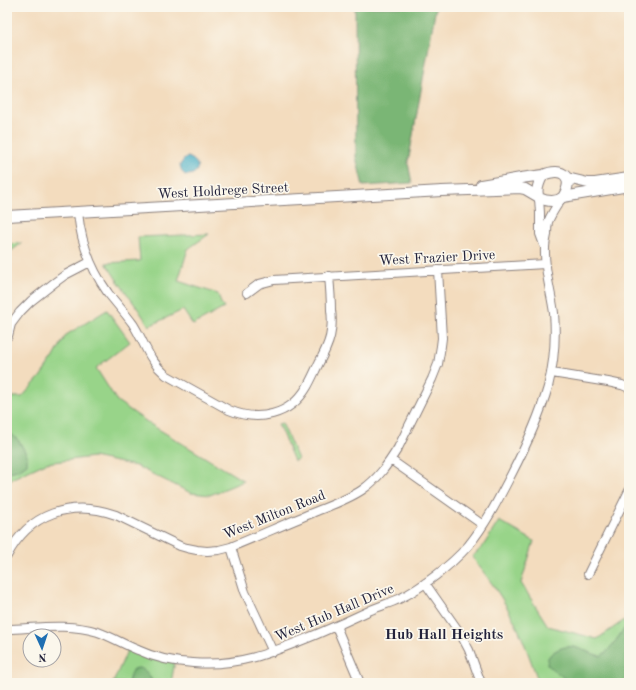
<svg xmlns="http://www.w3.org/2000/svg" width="636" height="690" font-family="'Old Standard TT',serif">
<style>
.green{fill:#98d489;stroke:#5d7b62}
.forest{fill:#7ab675;stroke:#4e6c58}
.water{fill:#46aec5;stroke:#346880}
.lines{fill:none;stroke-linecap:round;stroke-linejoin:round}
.minor-casing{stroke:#8a7f7c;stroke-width:10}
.tertiary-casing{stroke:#8a7f7c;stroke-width:12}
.minor{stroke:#fff;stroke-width:8}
.tertiary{stroke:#fff;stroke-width:10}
.labels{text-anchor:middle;stroke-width:3.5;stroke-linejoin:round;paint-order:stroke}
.street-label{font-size:14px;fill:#22223b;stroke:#fbf7ec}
.neighbourhood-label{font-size:15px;font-weight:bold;fill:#22223b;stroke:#fbf7ec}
</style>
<rect width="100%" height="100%" fill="#fbf7ec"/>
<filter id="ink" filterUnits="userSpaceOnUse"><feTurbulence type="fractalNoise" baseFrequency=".025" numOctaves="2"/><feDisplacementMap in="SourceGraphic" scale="8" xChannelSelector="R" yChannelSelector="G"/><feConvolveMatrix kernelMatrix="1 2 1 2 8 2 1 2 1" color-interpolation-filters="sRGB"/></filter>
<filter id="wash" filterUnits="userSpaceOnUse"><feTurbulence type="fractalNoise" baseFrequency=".012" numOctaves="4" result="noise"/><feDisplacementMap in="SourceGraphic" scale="16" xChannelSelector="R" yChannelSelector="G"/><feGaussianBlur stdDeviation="0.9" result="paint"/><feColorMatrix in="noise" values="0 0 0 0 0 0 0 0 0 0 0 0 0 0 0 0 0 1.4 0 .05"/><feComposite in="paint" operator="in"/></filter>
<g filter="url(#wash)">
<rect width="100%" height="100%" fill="#f3dcbe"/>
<!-- green -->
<path class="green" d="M209 234 188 249 178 281 218 294 221 303 224 308 193 325 183 310 149 326C136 304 119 285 106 263L140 261 138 237Z
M22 243 7 254V244Z
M107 310 130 342 96 368 117 401 150 424 244 481 210 495 191 493 136 466 93 457 46 463 11 479 7 481V397H22L40 377 54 357 66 335Z
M282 423 298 459 294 461 278 424Z
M499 521 534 541 521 583 548 626 597 639 629 617V683H539C530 659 522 634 509 611 499 592 485 574 472 557L483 546Z
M129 646 175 661 171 683H113Z"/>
<!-- forest -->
<path class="forest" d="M355 7H436L408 163 412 183 363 186 356 157Z
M7 426 10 433 19 441 27 455V464L20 469 7 473Z
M629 623V683H571L551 668 547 664C547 662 548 659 548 658 552 650 566 645 574 647 583 649 591 654 601 656 613 648 619 634 629 623Z
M139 668C147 670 150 676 153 683H128L130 675 133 669Z"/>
<!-- water -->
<path class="water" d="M188 157C202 162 200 176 185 175L182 172 180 165 185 158Z"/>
</g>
<g filter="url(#ink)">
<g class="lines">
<!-- minor casing -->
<g class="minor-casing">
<path id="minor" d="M539 198 540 213V234L544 245
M78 213C81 242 91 269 108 293 116 303 125 313 133 324 145 343 148 360 166 375L229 410C258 422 290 416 307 387 311 380 314 373 318 365 323 354 330 344 331 331 332 324 332 317 331 310 331 299 330 287 329 276
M247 293 259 284 274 280 545 264
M8 336 11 324 20 312 31 301 54 283 65 275 90 262
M552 373 608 382 622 385 629 388
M391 460 483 525
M231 547 245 592 273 652
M7 556C29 513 71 499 116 515L180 546 187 548 197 550 207 551 219 550 231 547C258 536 285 524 312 513 329 506 347 500 362 490 378 479 388 464 398 448L432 379 438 364 441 346 442 338 438 270
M588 574 629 491
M425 583 460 633 469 650 481 683
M336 626 360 683
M7 629C38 628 68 623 98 632 112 637 125 645 138 650 155 658 174 662 193 663 239 667 273 652 315 635 334 627 352 619 371 610 380 606 390 603 399 599 423 587 450 566 468 546 486 524 498 500 511 475 526 446 539 418 548 387 554 363 556 337 554 313 551 291 544 270 545 248 545 244 546 240 547 235 547 231 547 227 548 222 551 214 556 207 561 199"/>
</g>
<!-- tertiary casing -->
<g class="tertiary-casing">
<path id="tertiary" d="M567 178 588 183H595L629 178
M481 185 521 178 543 175
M563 197C575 178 563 166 543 175 539 182 535 190 539 198 546 201 556 203 563 197L629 186
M7 216 442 191 520 188 525 189 537 196"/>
</g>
<!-- minor -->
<use href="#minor" class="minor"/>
<!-- tertiary -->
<use href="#tertiary" class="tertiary"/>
</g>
</g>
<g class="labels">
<!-- street labels -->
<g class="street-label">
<text transform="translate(223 190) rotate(-3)" y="5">West Holdrege Street</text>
<text transform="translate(437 257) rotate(-3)" y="5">West Frazier Drive</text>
<text transform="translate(274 514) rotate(-22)" y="5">West Milton Road</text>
<text transform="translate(334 612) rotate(-23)" y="5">West Hub Hall Drive</text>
</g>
<!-- neighbourhood labels -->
<g class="neighbourhood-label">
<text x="444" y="639">Hub Hall Heights</text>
</g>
</g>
<!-- margin -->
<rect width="636" height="690" fill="none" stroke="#fbf7ec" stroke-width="24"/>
<!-- north arrow -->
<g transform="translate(42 648) rotate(177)"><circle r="19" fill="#fbf7ec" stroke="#a4a2a5"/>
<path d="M0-3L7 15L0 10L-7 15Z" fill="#1f6fb2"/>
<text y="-6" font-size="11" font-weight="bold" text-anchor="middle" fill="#22223b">N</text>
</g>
</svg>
